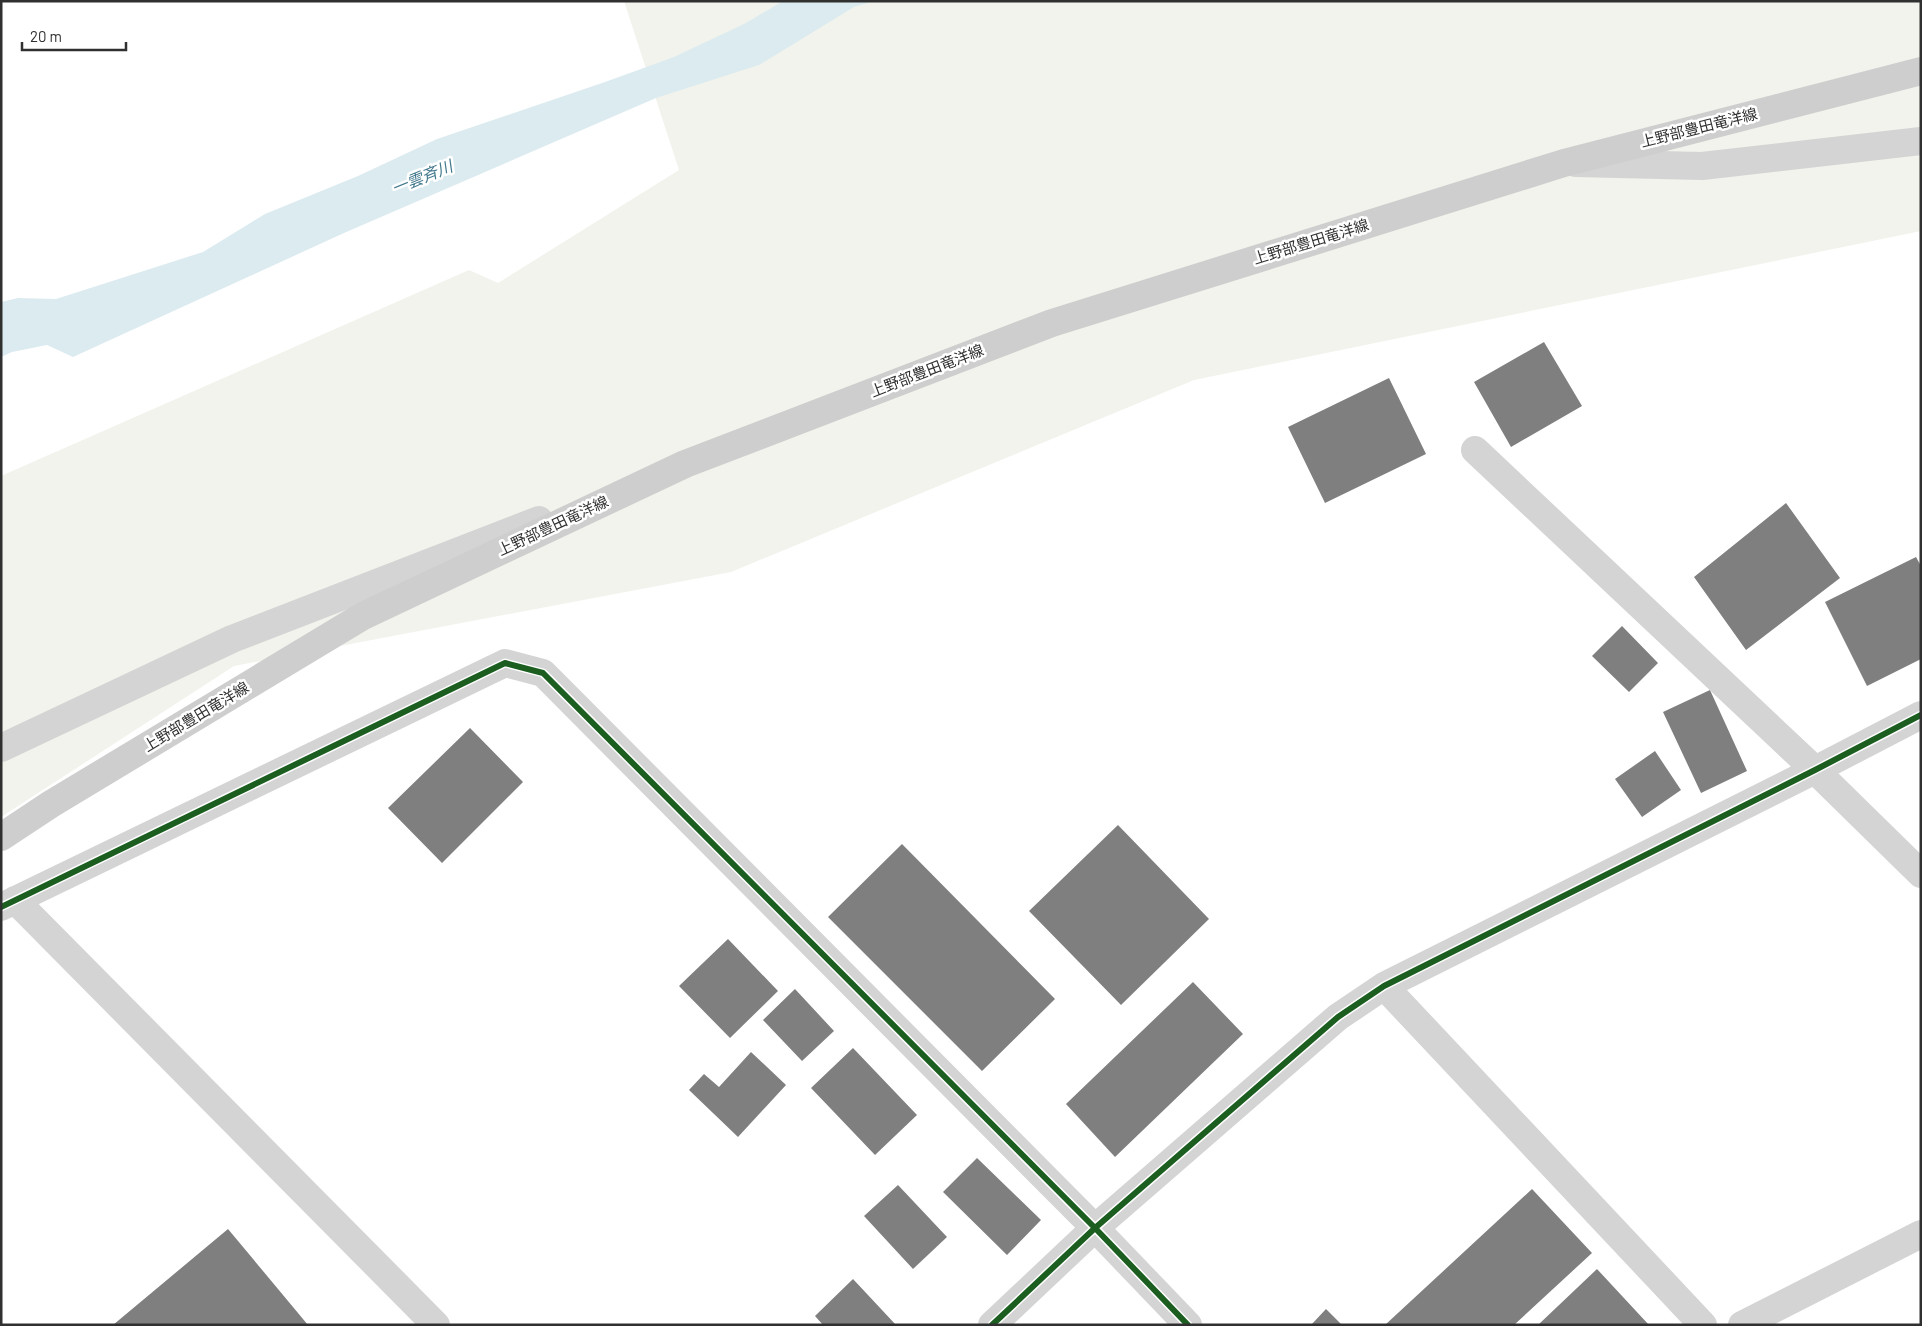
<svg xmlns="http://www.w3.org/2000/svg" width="1922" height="1326" font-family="Barlow,'Noto Sans JP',sans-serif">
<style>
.green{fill:#f1f3ec}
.water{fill:#dcebf0}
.building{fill:#7f7f7f}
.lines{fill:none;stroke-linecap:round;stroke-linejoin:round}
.minor{stroke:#d4d4d4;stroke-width:28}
.tertiary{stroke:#d4d4d4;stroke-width:28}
.secondary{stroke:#cecece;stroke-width:28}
.cycleway-casing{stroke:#fff;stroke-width:9}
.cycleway{stroke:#1b5e20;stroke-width:6}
.labels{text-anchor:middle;stroke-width:5;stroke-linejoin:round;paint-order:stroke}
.street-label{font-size:15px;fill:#303030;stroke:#fff}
.water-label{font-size:16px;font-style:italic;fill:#43798d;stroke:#fff}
</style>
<rect width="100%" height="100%" fill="#fff"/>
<!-- green -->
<path class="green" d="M624 1H1921V231L1194 380 731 572 234 666 1 817V476L469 270 498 283 679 170Z"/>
<!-- water -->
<path class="water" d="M783 1H874L854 7 759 65 656 98 344 233 73 357 47 345 12 352 1 357V302L18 298 56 299 203 252 265 214 358 176 437 139 605 82 674 57 744 24Z"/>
<!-- building -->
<path class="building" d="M1544 342 1582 406 1511 447 1474 382Z
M1389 378 1426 454 1325 503 1288 427Z
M1786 503 1840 578 1746 650 1694 577Z
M1916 557 1921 566V659L1867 686 1825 602Z
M1622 626 1658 663 1629 692 1592 656Z
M1710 690 1747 771 1701 793 1663 712Z
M470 728 523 782 442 863 388 808Z
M1655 751 1681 790 1642 817 1615 779Z
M1118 825 1209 919 1121 1005 1029 911Z
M902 844 1055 999 982 1071 828 917Z
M728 939 778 991 730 1038 679 986Z
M1193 982 1243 1034 1115 1157 1066 1104Z
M795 989 834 1031 802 1061 763 1020Z
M853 1048 917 1115 875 1155 811 1088Z
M751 1052 786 1085 738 1137 689 1090 704 1074 719 1087Z
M977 1158 1041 1220 1007 1255 943 1192Z
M898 1185 947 1237 913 1269 864 1216Z
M1532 1189 1592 1253 1514 1325H1385Z
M228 1229 308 1325H113Z
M1597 1269 1649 1325H1538Z
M853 1279 896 1325H823L815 1316Z
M1326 1309 1342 1325H1311Z"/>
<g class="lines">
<!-- minor -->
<path class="minor" d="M1475 450 1815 770 1921 874
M1 748 232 639 539 520
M15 900 436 1325
M1 907 505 663 543 673 1095 1228 1188 1325
M1384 986 1703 1325
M992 1325 1095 1228 1338 1017 1384 986 1815 770 1921 715"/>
<!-- tertiary -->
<path class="tertiary" d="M1576 163 1702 166 1921 141
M1742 1325 1921 1234"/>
<!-- secondary -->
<path class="secondary" d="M1 837 51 804 363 616 685 464 1052 323 1564 163 1921 71"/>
<!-- cycleway casing -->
<g class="cycleway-casing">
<path id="cycleway" d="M1 907 505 663 543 673 1095 1228 1188 1325
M992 1325 1095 1228 1338 1017 1384 986 1815 770 1921 715"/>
</g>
<!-- cycleway -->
<use href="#cycleway" class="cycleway"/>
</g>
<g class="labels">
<!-- street labels -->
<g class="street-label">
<text transform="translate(1699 128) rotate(-14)" y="5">上野部豊田竜洋線</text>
<text transform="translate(1311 242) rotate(-17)" y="5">上野部豊田竜洋線</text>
<text transform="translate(927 371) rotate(-21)" y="5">上野部豊田竜洋線</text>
<text transform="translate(553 526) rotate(-25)" y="5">上野部豊田竜洋線</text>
<text transform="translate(196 717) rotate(-31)" y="5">上野部豊田竜洋線</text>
</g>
<!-- water labels -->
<g class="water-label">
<text transform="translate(422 177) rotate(-22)" y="6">一雲斉川</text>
</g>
</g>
<!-- border -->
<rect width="1922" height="1326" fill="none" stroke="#303030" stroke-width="5"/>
<!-- scale -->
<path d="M22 42v8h104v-8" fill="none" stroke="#303030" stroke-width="2.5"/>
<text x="30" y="42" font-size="15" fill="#303030" stroke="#ffffff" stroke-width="4" paint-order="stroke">20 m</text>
</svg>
